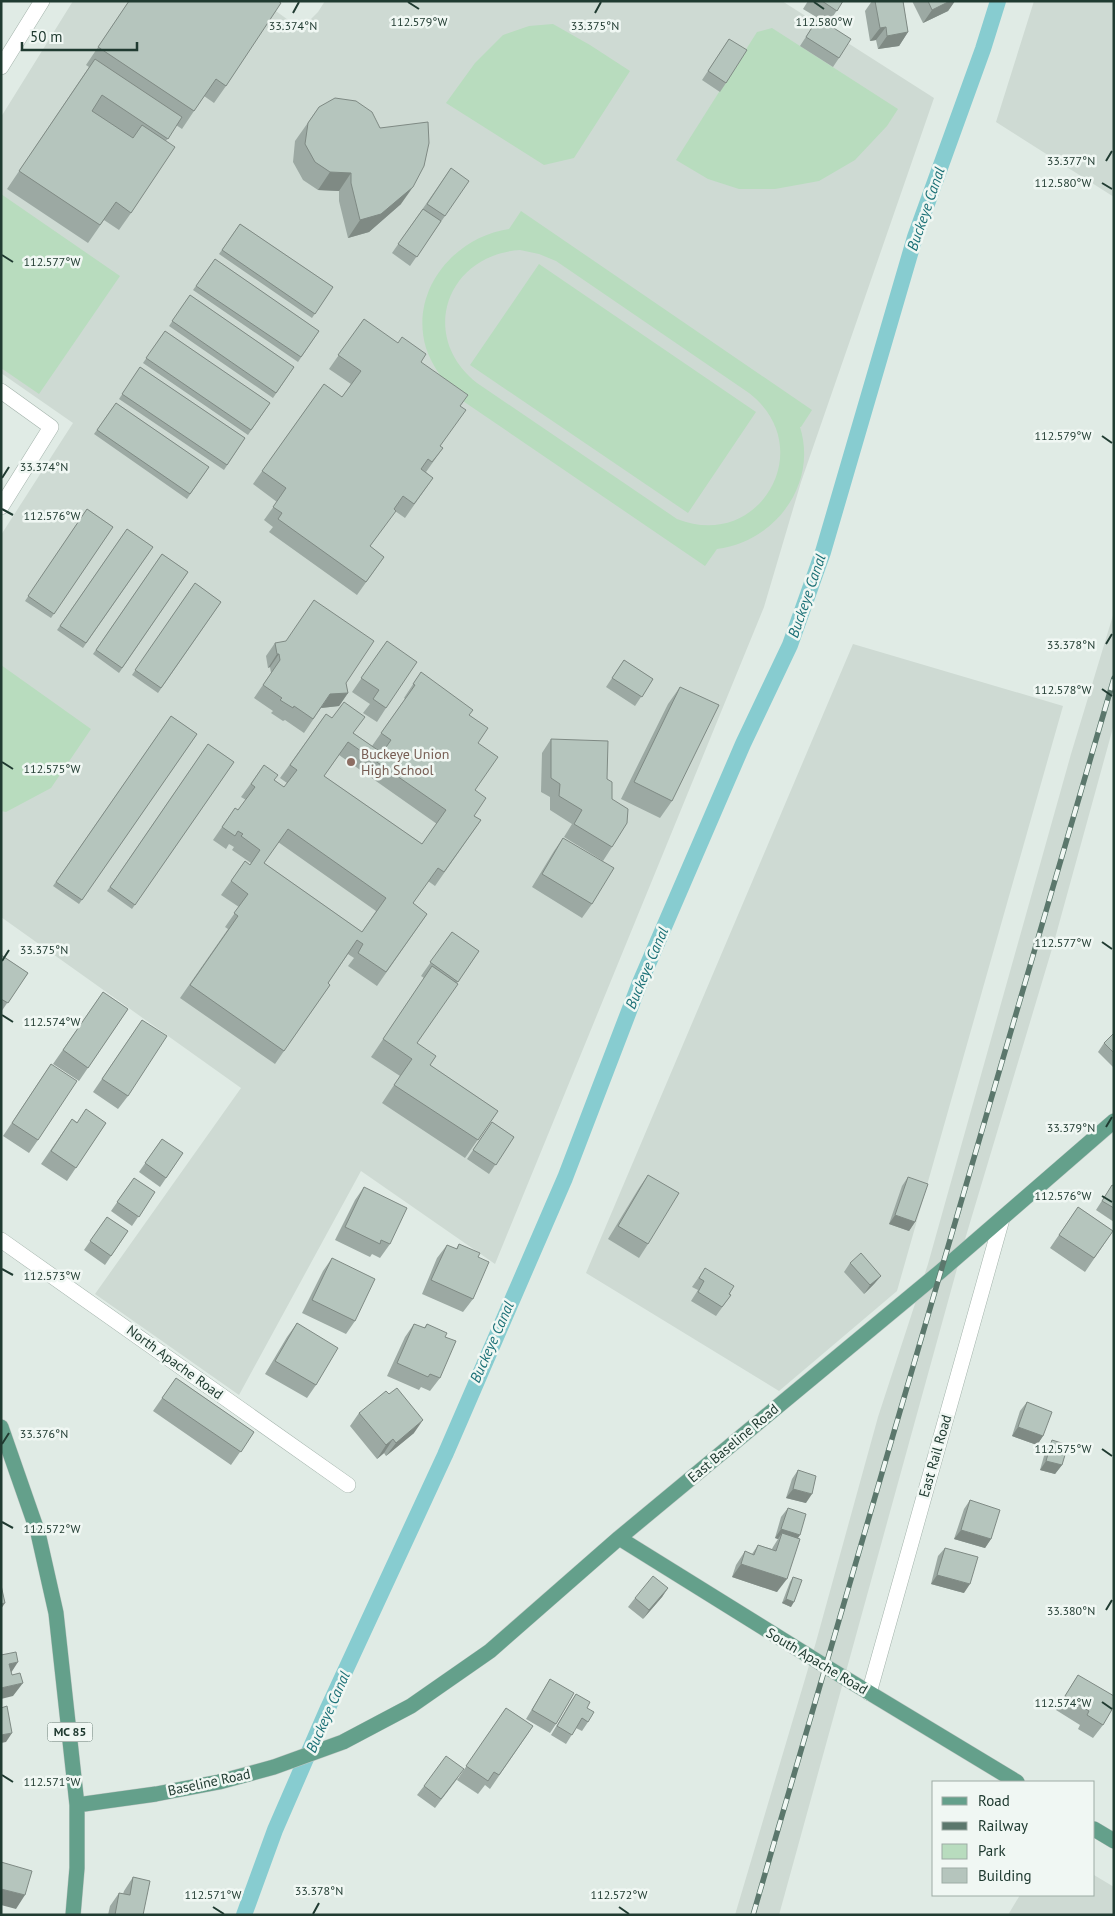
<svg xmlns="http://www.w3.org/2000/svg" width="1115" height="1916" font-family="'PT Sans',sans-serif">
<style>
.built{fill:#cedad3}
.green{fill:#b8dcbe;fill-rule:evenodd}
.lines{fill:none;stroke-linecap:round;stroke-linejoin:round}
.canal{stroke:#87ccd0;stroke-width:16}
.minor-casing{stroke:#a3b3ab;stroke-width:16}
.major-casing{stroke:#c1c8c5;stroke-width:16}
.minor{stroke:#fff;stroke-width:15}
.major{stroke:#64a08b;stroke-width:15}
.rail-casing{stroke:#5b776c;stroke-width:5.5}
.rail{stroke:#f0f7f3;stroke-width:4;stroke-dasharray:11;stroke-linecap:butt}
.wall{fill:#9ca9a3;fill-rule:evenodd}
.shaded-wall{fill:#7f8a84}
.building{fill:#b5c5bd;stroke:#7f8a84;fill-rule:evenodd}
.ticks{fill:none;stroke:#203b31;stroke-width:2}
.education-dot{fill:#8d6e63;stroke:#f0f7f3;stroke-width:2}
.labels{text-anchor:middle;stroke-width:5;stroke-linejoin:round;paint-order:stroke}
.shield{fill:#f0f7f3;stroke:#5e736b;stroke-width:1}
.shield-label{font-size:12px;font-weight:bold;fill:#203b31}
.education-label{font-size:14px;fill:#785e54;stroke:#f0f7f3;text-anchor:start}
.street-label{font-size:14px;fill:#203b31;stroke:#f0f7f3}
.water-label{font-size:15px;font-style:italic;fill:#1b7076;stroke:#f0f7f3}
.ticks-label{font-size:12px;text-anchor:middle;fill:#203b31;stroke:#f0f7f3;stroke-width:5;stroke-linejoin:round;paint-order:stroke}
</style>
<rect width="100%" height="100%" fill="#e0ebe5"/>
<!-- built -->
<path class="built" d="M73 1H262L291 22H300L310 20 318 12 325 1H782L934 98 801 482 764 607 495 1264 361 1171 239 1395 95 1294 241 1088 1 917V535L73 423 1 373V117Z
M1034 1H1114V197L996 122Z
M1114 612V724L1054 942 966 1236 779 1915H735L816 1642 878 1417 928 1264 1071 754Z
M853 644 1063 706 897 1291 779 1391 586 1273Z
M1094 1875 1114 1887V1915H1008L1020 1895H1094Z"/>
<!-- green -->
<path class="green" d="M553 24 590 45 630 71 574 158 544 165 446 103 475 63 503 35 529 26Z
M772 28 898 109 887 126 855 160 819 181 775 189H739L708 179 676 160 757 32Z
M1 194 120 276 39 394 1 368Z
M521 211 812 410 801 427H800C818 484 775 542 717 549L705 566 460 399C446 383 433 369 426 348 409 291 454 237 509 229ZM520 250 539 254 556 261 749 393C820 448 759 552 677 519L477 383C418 337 446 255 520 250Z
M539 264 756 412 688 513 470 365Z
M1 665 91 729 51 788 6 812 1 811Z"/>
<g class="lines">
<!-- canal -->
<path class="canal" d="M244 1915 275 1830 328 1708 445 1455 565 1178 639 985 743 744 790 645 823 552 915 237 983 49 998 1"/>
<!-- minor casing -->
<g class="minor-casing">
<path id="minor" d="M1 67 42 1
M1 391 51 427 1 507
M1 1240 348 1485
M869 1693 1002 1219"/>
</g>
<!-- major casing -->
<g class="major-casing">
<path id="major" d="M1 1427 38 1533 56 1613 77 1805V1868L73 1915
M619 1538 825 1666 1017 1782
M77 1805 156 1794 219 1782 274 1767 343 1742 411 1706 490 1651 619 1538 941 1271 1114 1121
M1094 1829 1114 1841"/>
</g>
<!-- minor -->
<use href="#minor" class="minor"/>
<!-- major -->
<use href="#major" class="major"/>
<!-- rail casing -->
<g class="rail-casing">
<path id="rail" d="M753 1915 1114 678"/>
</g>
<!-- rail -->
<use href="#rail" class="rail"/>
</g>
<!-- wall -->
<path class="wall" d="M129 1H278L226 86 214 103 204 96 182 129 176 125 166 141 131 213 119 230 104 220 88 243 7 189 89 67 86 65Z
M808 1H843L828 24 839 58 833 67 800 46 818 18 803 9Z
M872 1H903L908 32 899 46 878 49 876 40 870 41 865 11Z
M912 1H955L948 11 923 23Z
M729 39 726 83 720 92 702 80Z
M319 107 401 204 369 232 348 238 339 201V191L318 190 303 180 293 162 295 141Z
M451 168 445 216 410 266 392 253Z
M240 224 333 287 312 318 219 254Z
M215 259 319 331 298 362 193 290Z
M190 295 294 367 273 398 169 326Z
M364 319 421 362 460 406 440 446 443 448 426 472 433 478 405 518 395 511 370 546 384 557 357 595 269 532 273 527 264 520 277 502 253 484 324 384 342 397 351 384 329 369Z
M165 331 270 403 248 435 143 363Z
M140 367 245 438 224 470 119 399Z
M116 403 209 467 187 499 94 434Z
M87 509 113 527 51 618 25 601Z
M127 529 153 547 83 648 57 630Z
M162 554 188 572 119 673 93 654Z
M195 583 221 602 158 693 132 675Z
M387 641 386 708 377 722 363 713 370 704 352 692Z
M275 643 346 683 348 693 339 706 321 708 304 733 285 720 283 721 271 713 273 711 254 698 271 673 270 667 268 668 266 656Z
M624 660 653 679 635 706 606 687Z
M421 672 469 715 478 743 474 816 481 820 435 886 428 881 413 903 427 914 377 986 348 966 354 958 348 954 328 983 330 985 275 1064 180 998 228 929 225 927 239 907 221 895 245 861 250 865 251 863 232 850 234 847 229 844 226 849 213 840 235 808 238 810 246 800 241 797 264 765 274 780 284 787 287 783 280 778 326 714 372 746 405 699 404 698ZM339 755 437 824 422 844 324 776ZM278 842 376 911 362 932 264 863Z
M680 687 672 801 660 818 621 799 668 704Z
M171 716 197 734 79 904 53 886Z
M551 739 607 779 612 799V847L603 861 564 837 572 824 550 810V797L541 792 542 753Z
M208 744 234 762 132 909 107 891Z
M563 838 592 904 582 918 532 887 554 851Z
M452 932 479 951 457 983 417 1043 430 1065 498 1111 465 1158 382 1103 400 1076 371 1057 424 978 421 976Z
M1 955 28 973 1 1012Z
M103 992 128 1009 79 1081 53 1064Z
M142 1020 128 1096 118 1109 93 1092Z
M1114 1033V1068L1098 1052 1104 1043Z
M51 1064 38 1140 29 1153 3 1136Z
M72 1119 77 1122 106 1123 67 1181 41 1164Z
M492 1122 514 1137 489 1174 467 1159Z
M162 1139 183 1153 160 1187 139 1172Z
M648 1175V1244L639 1258 608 1239 639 1188Z
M908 1177 915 1222 909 1231 889 1224 902 1186Z
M134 1178 155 1192 132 1226 111 1211Z
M1112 1185 1114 1186V1222L1096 1210Z
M364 1187 390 1244 380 1258 372 1254 370 1257 335 1240 355 1200Z
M1078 1207 1113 1231 1085 1272 1050 1248Z
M107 1217 128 1231 105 1265 84 1250Z
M459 1244 478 1257 473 1299 463 1312 422 1294 437 1258 447 1245 456 1249Z
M332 1258 355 1321 346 1334 302 1313 323 1271Z
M850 1263 881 1276 874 1284 864 1294 844 1272Z
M705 1268 731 1295 716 1316 691 1301 698 1290 692 1287Z
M297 1323 316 1385 307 1398 265 1374 287 1337Z
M414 1324 424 1328 427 1324 445 1337 440 1378 430 1391 421 1387 419 1390 387 1376 405 1337Z
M176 1378 254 1432 231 1465 153 1411Z
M1027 1402 1043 1436 1037 1445 1012 1436 1020 1411Z
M359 1413 414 1433 386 1456 384 1453 377 1459 350 1426Z
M1052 1440 1062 1465 1055 1474 1040 1470 1046 1449Z
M798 1470 806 1503 786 1498 792 1479Z
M970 1500 991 1539 985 1548 954 1539 964 1509Z
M788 1508 798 1538 777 1592 732 1577 736 1565 745 1551 752 1554 758 1545 772 1549 773 1547 778 1539 775 1538 781 1517Z
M945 1548 964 1593 931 1584 938 1556Z
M793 1577 791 1607 782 1603 790 1582Z
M668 1588 662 1597 643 1619 628 1607 635 1598Z
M1078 1675 1103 1725 1093 1738 1078 1729 1080 1725 1056 1710Z
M550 1679 556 1724 550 1733 526 1719Z
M576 1694 588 1722 582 1731 576 1728 566 1744 551 1735 570 1703Z
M506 1708 533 1726 490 1789 485 1785 478 1794 457 1780Z
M458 1778 435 1808 417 1795 424 1786Z
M133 1877 143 1915H108L110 1906 119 1893 123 1894 124 1891Z"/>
<!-- shaded-wall -->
<path class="shaded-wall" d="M950 1H955L948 11 923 23 932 10Z
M886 27 876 40 870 41 880 28Z
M908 32 899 46 878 49 887 36Z
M330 172 351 173 339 191 318 190Z
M413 187 401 204 369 232 348 238 360 220Z
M277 654H279L270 667 268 668Z
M348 693 339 706 321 708 330 694Z
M895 1215 915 1222 909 1231 889 1224Z
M881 1276 874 1284 864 1294 870 1285Z
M423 1420 414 1433 386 1456 396 1443Z
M1018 1427 1043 1436 1037 1445 1012 1436Z
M393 1439 384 1453 377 1459 386 1445Z
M1046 1461 1062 1465 1055 1474 1040 1470Z
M793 1489 812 1494 806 1503 786 1498Z
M781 1529 800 1535 794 1544 782 1533 778 1539 775 1538Z
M961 1530 991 1539 985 1548 954 1539Z
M741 1564 787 1579 777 1592 732 1577Z
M937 1575 970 1584 964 1593 931 1584Z
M668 1588 662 1597 643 1619 649 1610Z
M786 1599 794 1602 791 1607 782 1603Z
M5 1603 1 1609V1604Z
M18 1662 9 1676V1664Z
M23 1683 13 1696 1 1699V1688Z
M12 1733 6 1742 1 1743V1735Z
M1 1889 25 1895 16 1909 1 1905Z"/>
<!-- building -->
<path class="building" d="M129 1H278L281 3 226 86 216 79 194 111 98 47Z
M822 1H843L837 11Z
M875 1H903L908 32 887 36 886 27 880 28Z
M928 1H950L932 10Z
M818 18 851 39 839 58 806 37Z
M729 39 747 50 726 83 708 71Z
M95 59 182 117 168 139 102 95 92 111 133 138 142 125 175 147 131 213 116 202 100 225 19 171Z
M335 98 356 101 372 112 380 128 428 122 429 143 424 166 413 187 381 214 360 220 351 183V173L330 172 315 162 305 144 308 123 319 107Z
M451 168 469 181 445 216 427 204Z
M423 209 441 221 417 257 398 244Z
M240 224 333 287 315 314 222 250Z
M215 259 319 331 301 357 196 286Z
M190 295 294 367 276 393 172 321Z
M364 319 398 343 402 337 426 354 421 362 468 395 460 406 466 410 440 446 443 448 432 462 428 459 421 469 433 478 414 504 403 496 394 509 396 511 370 546 384 557 366 582 278 519 282 513 273 507 286 488 262 471 324 384 342 397 361 371 338 355Z
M165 331 270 403 251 430 146 358Z
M140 367 245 438 227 465 122 394Z
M116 403 209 467 190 494 97 430Z
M87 509 113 527 54 614 28 596Z
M127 529 153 547 86 643 60 626Z
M162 554 188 572 122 668 96 650Z
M195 583 221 602 161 688 135 670Z
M314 600 374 641 346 683 348 693 330 694 313 719 294 706 293 708 280 700 282 698 263 685 280 660 279 654H277L275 643 286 641Z
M387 641 417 662 386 708 373 699 379 690 361 678Z
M624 660 653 679 642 697 612 678Z
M421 672 473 710 469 715 488 728 478 743 498 757 475 790 486 798 474 816 481 820 444 872 438 868 413 903 427 914 386 972 358 953 363 944 357 940 328 983 330 985 284 1051 190 985 238 916 234 913 248 894 231 881 245 861 250 865 260 850 241 836 243 834 238 831 235 836 222 827 235 808 238 810 255 787 251 784 264 765 278 775 274 780 284 787 297 770 290 765 326 714 332 718 344 702 365 717 353 733 382 753 391 740 381 733 415 685 413 684ZM348 742 446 810 422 844 324 776ZM288 829 386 898 362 932 264 863Z
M680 687 719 705 672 801 634 782Z
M171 716 197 734 82 900 56 882Z
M551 739 608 741 607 779 612 782V799L628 809 627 823 612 847 574 824 582 810 559 796 560 784 551 778Z
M208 744 234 762 135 905 110 887Z
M563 838 614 868 592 904 542 874Z
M452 932 479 951 458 982 430 962Z
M1 955 28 973 8 1003 1 999Z
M432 966 458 984 417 1043 436 1056 430 1065 498 1111 478 1140 394 1085 412 1059 383 1039Z
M103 992 128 1009 88 1068 63 1050Z
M142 1020 167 1036 128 1096 102 1079Z
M1114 1033V1053L1104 1043Z
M51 1064 77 1081 38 1140 12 1123Z
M86 1109 106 1123 76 1168 51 1151 72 1119 77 1123Z
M492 1122 514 1137 496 1165 473 1150Z
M162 1139 183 1153 166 1178 145 1163Z
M648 1175 679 1193 648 1244 618 1226Z
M908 1177 928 1184 915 1222 895 1215Z
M134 1178 155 1192 139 1217 117 1202Z
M1112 1185 1114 1186V1208L1102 1201Z
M364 1187 407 1208 390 1244 381 1240 380 1244 345 1227Z
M1078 1207 1113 1231 1094 1258 1059 1235Z
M107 1217 128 1231 111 1256 90 1241Z
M459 1244 480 1253 478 1257 489 1262 473 1299 431 1280 447 1245 457 1249Z
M861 1253 881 1276 870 1285 850 1263Z
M332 1258 375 1279 355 1321 312 1300Z
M705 1268 734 1286 729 1294 731 1295 722 1307 698 1292 704 1281 699 1278Z
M297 1323 338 1348 316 1385 275 1361Z
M414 1324 425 1328 427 1324 447 1333 445 1337 456 1341 440 1378 430 1374 428 1377 397 1363Z
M176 1378 254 1432 241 1452 162 1398Z
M397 1388 423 1420 396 1443 393 1439 386 1445 359 1413 386 1391 389 1394Z
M1027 1402 1052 1412 1043 1436 1018 1427Z
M1052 1440 1068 1445 1062 1465 1046 1461Z
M798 1470 816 1476 812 1494 793 1489Z
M970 1500 1000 1510 991 1539 961 1530Z
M788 1508 806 1514 800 1535 781 1529Z
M782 1533 800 1539 787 1579 741 1564 745 1551 754 1555 758 1545 776 1551Z
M945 1548 978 1557 970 1584 937 1575Z
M653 1576 668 1588 649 1610 635 1598Z
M793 1577 802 1580 794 1602 786 1599Z
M1 1585 5 1603 1 1604Z
M16 1652 18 1662 9 1664 12 1675 20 1673 23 1683 1 1688V1655Z
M1078 1675 1114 1696V1706L1103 1725 1087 1715 1089 1711 1065 1696Z
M550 1679 574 1693 556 1724 532 1710Z
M576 1694 590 1702 587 1708 594 1712 588 1722 582 1718 572 1735 557 1726Z
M7 1706 12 1733 1 1735V1708Z
M506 1708 533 1726 499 1775 494 1772 488 1781 466 1766Z
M446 1756 464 1769 441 1799 424 1786Z
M1 1862 32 1871 25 1895 1 1889Z
M133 1877 150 1881 143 1915H115L119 1893 130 1895Z"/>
<!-- ticks -->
<path class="ticks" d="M408 2 419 9M814 2 824 9M293 13 299 2M595 13 601 2M1106 161 1112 151M1102 183 1112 189M2 255 13 262M1102 436 1112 443M2 478 9 467M2 509 13 515M1106 644 1112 634M1102 689 1112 696M2 762 13 769M1102 942 1112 949M2 961 9 950M2 1015 13 1022M1106 1127 1112 1117M1102 1196 1112 1202M2 1269 13 1275M2 1444 9 1433M1102 1449 1112 1456M2 1522 13 1528M1106 1610 1112 1600M1102 1702 1112 1709M2 1775 13 1782M213 1907 224 1914M619 1907 629 1914M313 1914 319 1903"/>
<!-- markers -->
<circle class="education-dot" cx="351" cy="762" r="5"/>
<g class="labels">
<!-- shield labels -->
<rect class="shield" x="47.5" y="1722.5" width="45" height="19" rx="4"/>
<g class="shield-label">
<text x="70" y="1736">MC 85</text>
</g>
<!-- education labels -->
<g class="education-label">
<text x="361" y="759">Buckeye Union<tspan x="361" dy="16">High School</tspan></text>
</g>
<!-- street labels -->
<g class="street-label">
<text transform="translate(175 1362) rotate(36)" y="5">North Apache Road</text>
<text transform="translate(733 1443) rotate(-40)" y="5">East Baseline Road</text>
<text transform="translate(935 1456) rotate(-74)" y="5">East Rail Road</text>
<text transform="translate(817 1661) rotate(31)" y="5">South Apache Road</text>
<text transform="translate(209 1782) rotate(-12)" y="5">Baseline Road</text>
</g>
<!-- water labels -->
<g class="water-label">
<text transform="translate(926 209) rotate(-71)" y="5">Buckeye Canal</text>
<text transform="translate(807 596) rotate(-71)" y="5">Buckeye Canal</text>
<text transform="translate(647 968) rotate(-67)" y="5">Buckeye Canal</text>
<text transform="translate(492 1342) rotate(-66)" y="5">Buckeye Canal</text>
<text transform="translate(328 1712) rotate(-66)" y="5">Buckeye Canal</text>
</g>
</g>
<g class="ticks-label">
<text x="419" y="26">112.579°W</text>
<text x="824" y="26">112.580°W</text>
<text x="293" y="30">33.374°N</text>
<text x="595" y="30">33.375°N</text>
<text x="1071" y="165">33.377°N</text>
<text x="1063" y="187">112.580°W</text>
<text x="52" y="266">112.577°W</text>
<text x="1063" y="440">112.579°W</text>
<text x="44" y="471">33.374°N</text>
<text x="52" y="520">112.576°W</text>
<text x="1071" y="649">33.378°N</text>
<text x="1063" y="694">112.578°W</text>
<text x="52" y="773">112.575°W</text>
<text x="1063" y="947">112.577°W</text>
<text x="44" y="954">33.375°N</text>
<text x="52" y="1026">112.574°W</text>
<text x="1071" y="1132">33.379°N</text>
<text x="1063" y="1200">112.576°W</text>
<text x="52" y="1280">112.573°W</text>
<text x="44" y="1438">33.376°N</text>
<text x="1063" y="1453">112.575°W</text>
<text x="52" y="1533">112.572°W</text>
<text x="1071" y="1615">33.380°N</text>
<text x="1063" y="1707">112.574°W</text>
<text x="52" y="1786">112.571°W</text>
<text x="319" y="1895">33.378°N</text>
<text x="213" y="1899">112.571°W</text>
<text x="619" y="1899">112.572°W</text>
</g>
<!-- border -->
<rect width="1115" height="1916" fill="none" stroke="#203b31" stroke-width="5"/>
<!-- legend -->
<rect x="932" y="1781" width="162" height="115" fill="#f0f7f3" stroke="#9daca5"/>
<rect x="942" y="1797" width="25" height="8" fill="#64a08b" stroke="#9daca5"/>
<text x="978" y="1806" font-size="15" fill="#203b31">Road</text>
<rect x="942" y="1822" width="25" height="8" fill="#5b776c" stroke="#9daca5"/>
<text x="978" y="1831" font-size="15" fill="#203b31">Railway</text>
<rect x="942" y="1844" width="25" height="15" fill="#b8dcbe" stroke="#9daca5"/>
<text x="978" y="1856" font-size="15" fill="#203b31">Park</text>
<rect x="942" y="1868" width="25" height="15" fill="#b5c5bd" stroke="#9daca5"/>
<text x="978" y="1881" font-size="15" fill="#203b31">Building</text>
<!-- scale -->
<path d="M22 42v8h115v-8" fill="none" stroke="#203b31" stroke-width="2.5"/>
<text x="30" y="42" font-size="15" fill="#203b31" stroke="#f0f7f3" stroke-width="4" paint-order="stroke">50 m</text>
</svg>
